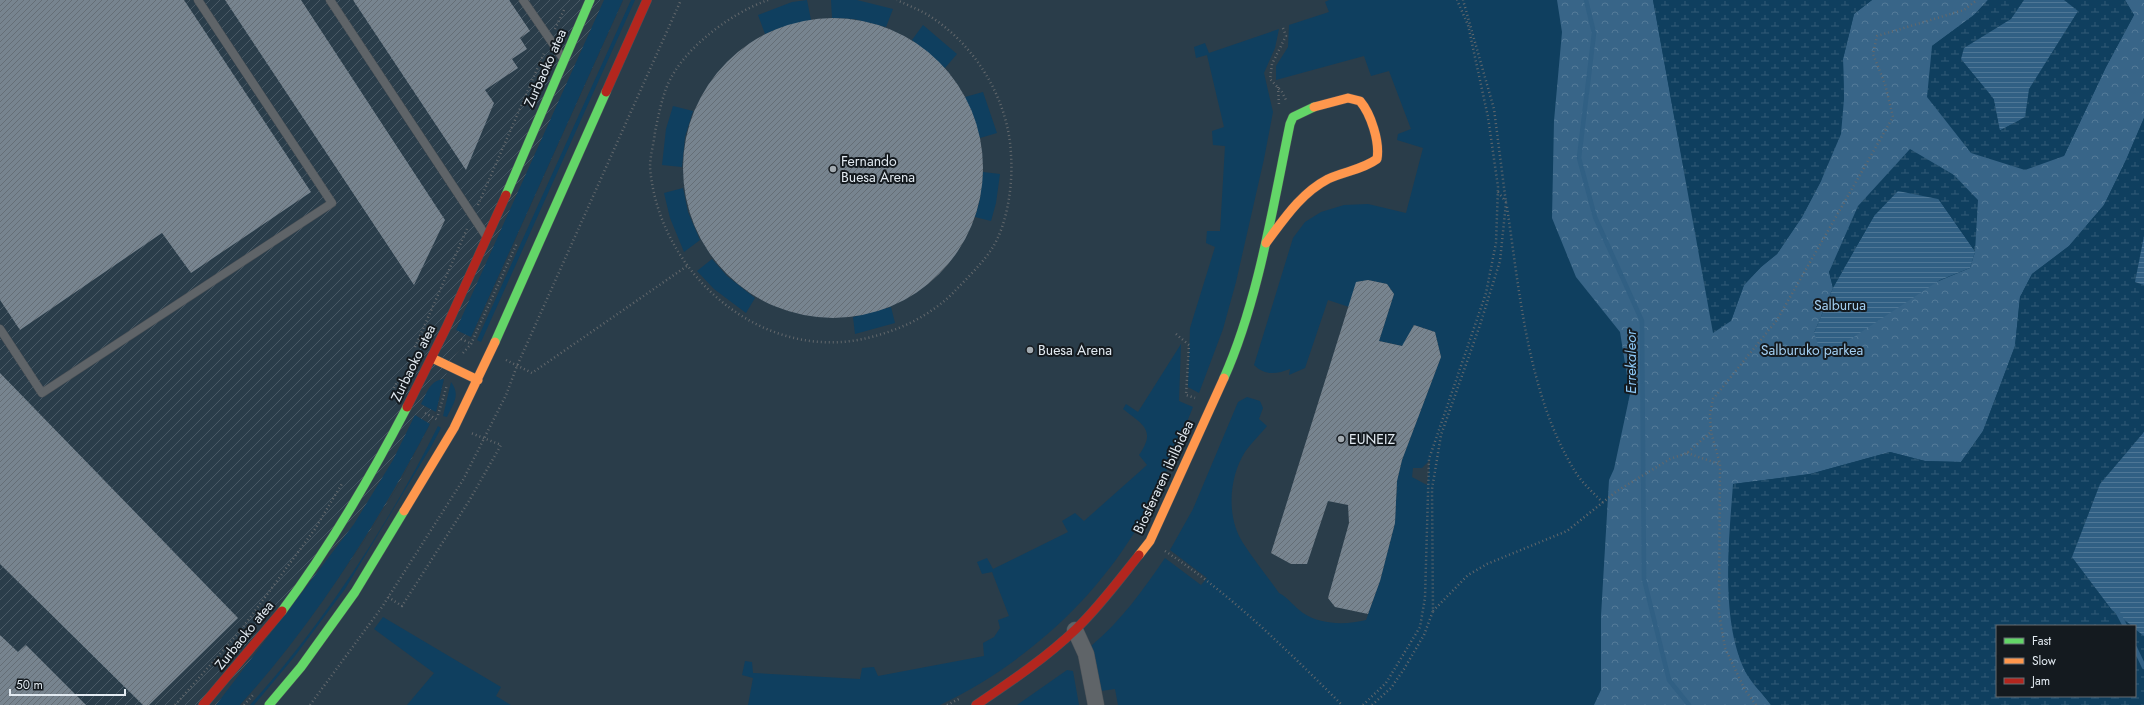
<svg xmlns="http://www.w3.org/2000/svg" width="2144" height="705" font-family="Jost,sans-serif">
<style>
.built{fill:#2a3d4a}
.industrial{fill:url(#industrial-furrows)}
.green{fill:#0f3f5f;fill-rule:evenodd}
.forest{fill:url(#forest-crowns);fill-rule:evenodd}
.wetland{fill:url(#wetland-marsh)}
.water{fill:url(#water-rules)}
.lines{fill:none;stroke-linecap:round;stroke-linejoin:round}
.stream{stroke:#316084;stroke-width:4.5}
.building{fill:url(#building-hatch)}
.lane-casing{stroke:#4a5056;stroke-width:9}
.street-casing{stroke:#4a5056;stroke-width:17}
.fast-casing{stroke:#4a5056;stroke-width:10}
.slow-casing{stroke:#4a5056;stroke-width:10}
.jam-casing{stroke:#4a5056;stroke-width:10}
.path{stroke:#63686c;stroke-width:2.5;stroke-dasharray:1 3;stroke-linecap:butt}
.lane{stroke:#5f6468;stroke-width:8}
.street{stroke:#5f6468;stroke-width:16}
.fast{stroke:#63d668;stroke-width:9}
.slow{stroke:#ff974d;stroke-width:9}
.jam{stroke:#b3261e;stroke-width:9}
.poi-dot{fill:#a2aab0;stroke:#141a1f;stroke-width:1.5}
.labels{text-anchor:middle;stroke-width:4;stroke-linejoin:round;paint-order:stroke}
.street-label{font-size:14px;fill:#e2eaf1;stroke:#141a1f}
.poi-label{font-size:14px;fill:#e2eaf1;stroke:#141a1f;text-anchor:start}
.park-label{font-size:14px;fill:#a4d0f3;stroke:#141a1f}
.water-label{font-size:15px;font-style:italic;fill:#8cc7f5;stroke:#141a1f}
</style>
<defs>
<pattern id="industrial-furrows" width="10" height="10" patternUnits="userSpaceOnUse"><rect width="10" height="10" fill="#2a3d4a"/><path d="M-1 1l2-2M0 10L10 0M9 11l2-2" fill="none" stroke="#495965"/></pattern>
<pattern id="forest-crowns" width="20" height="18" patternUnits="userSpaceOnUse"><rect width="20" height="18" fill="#386588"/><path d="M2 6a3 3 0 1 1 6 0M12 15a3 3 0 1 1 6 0" fill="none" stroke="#547b99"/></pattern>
<pattern id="wetland-marsh" width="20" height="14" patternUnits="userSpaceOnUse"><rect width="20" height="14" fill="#0f3f5f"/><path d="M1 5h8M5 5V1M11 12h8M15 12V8" fill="none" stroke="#325b76"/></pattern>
<pattern id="water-rules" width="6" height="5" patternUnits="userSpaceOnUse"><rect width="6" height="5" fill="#316084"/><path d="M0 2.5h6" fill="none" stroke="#4f7796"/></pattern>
<pattern id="building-hatch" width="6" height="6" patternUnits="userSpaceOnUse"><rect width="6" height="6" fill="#77848f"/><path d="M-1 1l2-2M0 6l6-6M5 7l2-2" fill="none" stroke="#656e76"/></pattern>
</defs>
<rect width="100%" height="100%" fill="#2c3338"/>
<!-- built -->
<path class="built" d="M623 0H1455L1474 56 1426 496 1362 705H240L310 618 363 542 398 485 436 412 444 379 456 354 471 337Z"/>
<!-- industrial -->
<path class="industrial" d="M0 0H623L471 337 456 354 444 379 436 412 398 485 363 542 310 618 240 705H0Z"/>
<!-- green -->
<path class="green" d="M604 0H623L471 337 456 330Z
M631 0H635L481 342 477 340Z
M807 0 811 20 780 28 765 34 758 15 792 2Z
M831 0H857L893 9 886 27 854 19 832 18Z
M1329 0H2144V705H1118L1115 689 1101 691 1091 646C1121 621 1143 590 1165 558L1201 585 1207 578 1170 550 1193 509 1238 402 1247 397 1260 401 1263 408 1259 419 1267 426C1260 435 1251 443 1245 452 1229 477 1226 517 1243 543 1254 560 1267 576 1279 593 1289 598 1294 607 1303 613 1321 625 1346 625 1366 620L1380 581 1395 523 1397 481 1402 460 1441 357 1435 332 1414 325 1403 346 1379 341 1394 294 1387 284 1368 280 1357 282 1349 307 1328 300 1305 368 1289 375 1290 369C1277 374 1265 376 1254 365L1293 238 1305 222 1321 212 1344 205 1368 204 1406 213 1423 148 1397 140 1398 134 1411 129 1389 71 1371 76 1364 56 1276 80V66L1288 47 1289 25 1329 12 1325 2ZM1430 460 1427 485 1412 477 1413 468H1422ZM1997 626H2135V696H1997Z
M923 25 957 54 945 68 912 40Z
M1279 29 1275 48 1264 73 1273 112 1264 159 1236 282 1223 329 1199 393 1188 387 1190 328 1215 247 1206 243 1207 231H1220L1225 146 1213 145 1212 131 1224 127 1207 55 1196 58 1194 47 1205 43 1209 53Z
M983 92 997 133 980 138 965 97Z
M673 106 693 111 685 137 682 167 662 165 666 129Z
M983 172 1000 174 996 203 991 221 975 217 980 199Z
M683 188 688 212 700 240 684 252 670 218 664 193Z
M712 259 727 276 755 298 746 313 714 289 697 271Z
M891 307 895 323 855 334 853 317Z
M1181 344 1179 401 1193 407C1176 450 1159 493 1134 533 1088 607 1019 667 940 705H748L753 678 742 675 745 661 752 662 753 673 860 679 862 668 874 667 878 676 984 656 983 643 994 637 1000 628 998 620 1009 616 992 572 982 574 977 562 987 558 993 569 1068 532 1062 521 1075 513 1084 521 1147 465 1139 455C1157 430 1142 424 1123 409L1126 404 1138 412Z
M444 379 436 412 421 404C427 393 430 380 444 379Z
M451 382C461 395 453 404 447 417L443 416Z
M415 415 430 424C377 524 316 621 240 705H216L354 524 393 460Z
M438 426 441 428 431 447 345 589 295 656 254 705H250C321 627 391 521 438 426Z
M383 617 501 687 496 696 511 705H407L434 673 374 629Z
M1067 670 1073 671 1079 705H1017Z"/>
<!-- forest -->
<path class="forest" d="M1557 0H1653L1683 164 1731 321 1744 285 1761 267 1777 254 1802 217 1821 181 1844 99 1843 59 1854 14 1872 0H1988L1974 15 1932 46 2064 156 2106 67 2134 15 2125 0H2144V118L2126 160 2104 205 2069 246 2032 274 2020 297 2015 346 1983 431 1961 462 1925 461 1890 452 1810 474 1733 484 1745 671 1771 705H1594L1601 690V616L1609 480 1614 469 1630 394 1620 332 1576 277 1552 218 1554 121 1562 32ZM1975 252 1970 268 1814 333 1833 288 1829 271Z"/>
<!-- wetland -->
<path class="wetland" d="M1653 0H1872L1854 14 1843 59 1844 99 1841 134 1821 181 1802 217 1777 254 1761 267 1744 285 1731 321 1713 333Z
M1988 0H2024L2011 19 1964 48 1961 59 1994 99 2000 130 2025 117 2029 89 2078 11 2064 0H2125L2134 15 2106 67 2064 156 2025 170 1971 153 1927 97 1932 46 1974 15Z
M2144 118V236L2136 282 2144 285V432L2100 484 2112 610 2132 626H1997V696H2135V629L2144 636V705H1771C1763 694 1751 683 1745 671 1720 620 1729 539 1733 484L1810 474 1890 452 1925 461 1961 462 1983 431 2015 346 2020 297 2032 274 2069 246 2104 205 2126 160Z
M1910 149 1954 175 1978 200 1975 252 1938 199 1875 215 1833 288 1829 272 1858 206Z"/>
<!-- water -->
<path class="water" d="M2024 0H2064L2078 11 2029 89 2025 117 2000 130 1994 99 1961 59 1964 48 2011 19Z
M1898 191 1938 199 1975 252 1970 268 1940 280 1834 350H1820L1814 333 1833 288 1875 215Z
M2144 236V285L2135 282Z
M2144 432V636L2135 629V626H2132L2112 610 2072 557 2100 484Z"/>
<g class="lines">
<!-- stream -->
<path class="stream" d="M1586 0 1594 33 1579 158 1595 217 1642 321 1644 579 1669 680 1689 705
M2117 611 2125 626
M2135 648 2144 667"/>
</g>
<!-- building -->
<path class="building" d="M0 0H184L311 192 191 273 162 233 20 330 0 300Z
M225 0H301L445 220 414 285Z
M353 0H509L530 31 520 38 527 49 512 59 518 68 485 90 494 103 466 170Z
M683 168a150 150 0 1 1 300 0a150 150 0 1 1-300 0Z
M1368 280 1387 284 1394 294 1379 341 1402 346 1414 325 1435 332 1441 357 1402 460 1397 481 1395 523 1380 581 1368 614 1335 607 1328 598 1349 523 1348 505 1328 501 1307 564H1291L1271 553 1356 282Z
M0 373 238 618 149 705H143L0 564Z
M0 635 18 652 26 645 86 705H0Z"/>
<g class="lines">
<!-- lane casing -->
<g class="lane-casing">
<path id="lane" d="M330 0 486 236
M523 0 562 57
M0 329 42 393 332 203 198 0"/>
</g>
<!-- street casing -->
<g class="street-casing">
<path id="street" d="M1075 630 1086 654 1096 705"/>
</g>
<!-- fast casing -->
<g class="fast-casing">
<path id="fast" d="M506 195 590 0
M495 342 606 92
M1224 378C1258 302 1273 206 1290 124L1293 117 1314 107
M282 611C330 547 370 478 407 407
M269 705 301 667 355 592 404 511"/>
</g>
<!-- slow casing -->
<g class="slow-casing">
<path id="slow" d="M1266 243C1284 219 1301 193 1328 179 1345 171 1362 170 1377 159 1380 142 1371 114 1360 101L1348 98 1314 107
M432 358 478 380
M404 511 454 428 495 342
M1139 555 1150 541 1224 378"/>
</g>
<!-- jam casing -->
<g class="jam-casing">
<path id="jam" d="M606 92 647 0
M407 407 446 328 506 195
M203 705 282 611
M976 705C1010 682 1046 658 1076 629 1099 607 1119 580 1139 555"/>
</g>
<!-- path -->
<path class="path" d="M768 0C731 13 680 50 666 89 661 102 658 118 655 132 654 143 650 156 650 167 658 269 754 358 858 340 894 333 928 318 954 292 967 278 983 263 993 247 1008 222 1013 183 1011 155 1009 100 975 44 928 15 918 9 907 5 897 0
M1283 28 1286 36 1272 64 1270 79 1282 92 1286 100
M555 29 564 10
M1278 87 1279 105
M1498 192 1506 202
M478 205 545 51
M1507 207C1520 295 1528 396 1576 473 1583 484 1594 493 1603 503
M1176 334 1189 345 1186 395 1195 398
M461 339 472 344
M415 347 467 229
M463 353 471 344 517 243
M506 360 532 373 687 266
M394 388 399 378
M425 413 438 420
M438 415 447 385
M1687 453 1719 464
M1165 551C1231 594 1287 650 1342 705
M388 597 402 606 469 501 501 445 471 433
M1433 611 1468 575 1487 564 1567 531 1617 491 1670 459 1687 453 1711 432
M175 705 241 630 315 529 343 482
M244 705 253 695
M310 705 382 607 463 480 506 395 517 366 681 0
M947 705 959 699
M1363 705 1386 683 1420 627 1425 598 1429 459 1486 293 1496 243 1498 187 1488 117 1468 25 1457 0
M1372 705 1391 688 1404 669 1424 635 1433 611 1432 489 1441 435 1480 325 1500 261 1506 203 1494 109 1463 0
M1756 705 1745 690 1725 648 1719 613 1720 464 1711 432 1710 414 1713 399 1777 320 1893 117 1885 84 1873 54 1877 36 1964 10 1977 0"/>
<!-- lane -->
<use href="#lane" class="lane"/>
<!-- street -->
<use href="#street" class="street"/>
<!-- fast -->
<use href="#fast" class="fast"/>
<!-- slow -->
<use href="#slow" class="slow"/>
<!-- jam -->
<use href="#jam" class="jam"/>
</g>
<!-- markers -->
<g class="poi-dot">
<circle cx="833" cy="169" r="4"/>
<circle cx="1030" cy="350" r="4"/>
<circle cx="1341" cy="439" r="4"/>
</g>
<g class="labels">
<!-- street labels -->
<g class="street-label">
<text transform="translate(545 68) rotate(-66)" y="5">Zurbaoko atea</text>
<text transform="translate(413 363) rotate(-64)" y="5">Zurbaoko atea</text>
<text transform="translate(1163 477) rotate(-65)" y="5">Biosferaren ibilbidea</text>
<text transform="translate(244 635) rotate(-51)" y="5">Zurbaoko atea</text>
</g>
<!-- poi labels -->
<g class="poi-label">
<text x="841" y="166">Fernando<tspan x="841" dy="16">Buesa Arena</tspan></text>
<text x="1038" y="355">Buesa Arena</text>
<text x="1349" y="444">EUNEIZ</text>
</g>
<!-- park labels -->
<g class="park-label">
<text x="1840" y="310">Salburua</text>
<text x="1812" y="355">Salburuko parkea</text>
</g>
<!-- water labels -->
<g class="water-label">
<text transform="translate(1631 362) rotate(-90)" y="5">Errekaleor</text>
</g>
</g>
<!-- legend -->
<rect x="1996" y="625" width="140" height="72" fill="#141a1f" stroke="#666d73"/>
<rect x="2004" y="638" width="20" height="6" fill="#63d668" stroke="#666d73"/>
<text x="2032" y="645" font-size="12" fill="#e2eaf1">Fast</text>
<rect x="2004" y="658" width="20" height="6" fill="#ff974d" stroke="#666d73"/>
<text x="2032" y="665" font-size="12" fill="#e2eaf1">Slow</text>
<rect x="2004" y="678" width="20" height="6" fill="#b3261e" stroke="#666d73"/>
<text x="2032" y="685" font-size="12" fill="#e2eaf1">Jam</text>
<!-- scale -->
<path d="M10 689v6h115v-6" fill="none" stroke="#e2eaf1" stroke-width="2"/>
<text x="16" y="689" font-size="12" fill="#e2eaf1" stroke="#141a1f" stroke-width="3" paint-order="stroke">50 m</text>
</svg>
